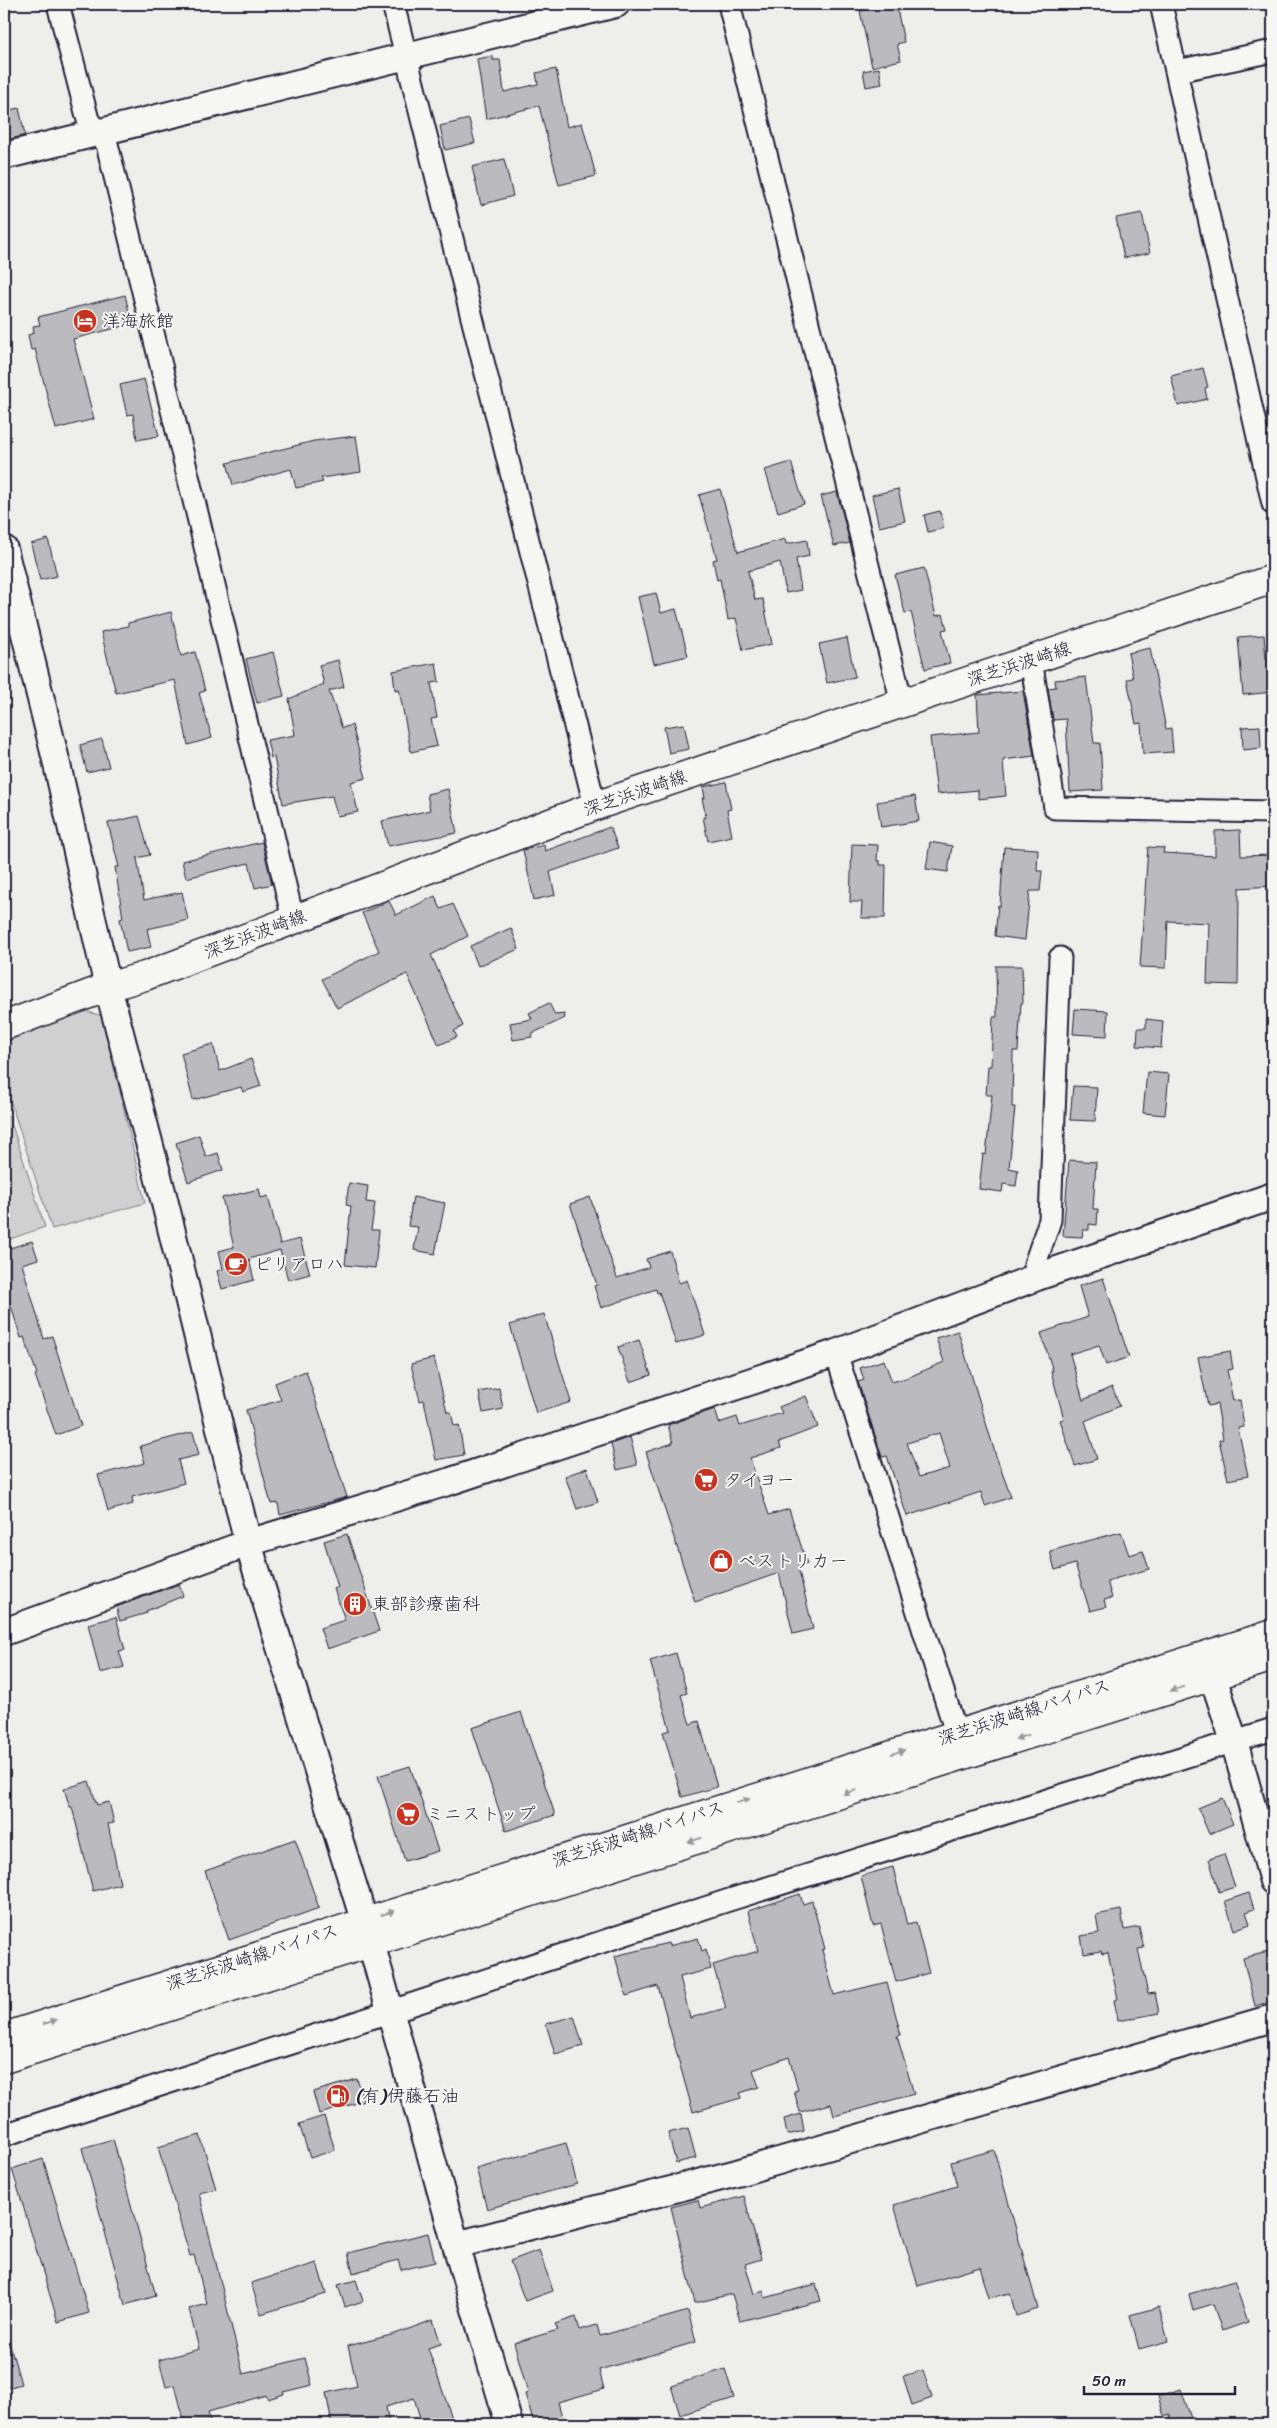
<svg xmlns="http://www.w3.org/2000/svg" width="1277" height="2428" font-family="Sriracha,'Klee One',sans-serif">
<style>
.green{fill:#d0d0d1;stroke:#797986}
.building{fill:#bbbbbf;stroke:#22223b;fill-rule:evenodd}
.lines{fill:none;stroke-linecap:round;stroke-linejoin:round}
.minor-casing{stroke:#22223b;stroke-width:25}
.tertiary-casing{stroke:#22223b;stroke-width:30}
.secondary-casing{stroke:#22223b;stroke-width:31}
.minor{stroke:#f6f6f2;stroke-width:21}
.tertiary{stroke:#f6f6f2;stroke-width:26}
.secondary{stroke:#f6f6f2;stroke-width:28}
.oneway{fill:#9797a0}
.labels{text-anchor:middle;stroke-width:4;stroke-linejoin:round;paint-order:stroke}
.poi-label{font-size:18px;fill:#22223b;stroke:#f6f6f2;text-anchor:start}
.street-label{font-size:18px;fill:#22223b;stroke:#f6f6f2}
</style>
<rect width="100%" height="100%" fill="#eeeeeb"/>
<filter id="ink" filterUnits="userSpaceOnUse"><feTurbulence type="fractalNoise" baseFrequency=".02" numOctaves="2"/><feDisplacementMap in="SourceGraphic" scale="10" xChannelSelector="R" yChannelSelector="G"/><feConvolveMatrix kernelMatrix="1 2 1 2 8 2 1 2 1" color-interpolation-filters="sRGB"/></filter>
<g filter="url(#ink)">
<!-- green -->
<path class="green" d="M84 1011 103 1016 145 1203 52 1229 4 1082V1042Z
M9 1116 45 1227 4 1241V1118Z"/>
<!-- building -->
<path class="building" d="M896 4 904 42 897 44 901 60 872 67 860 11Z
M493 56V60H500L504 92 538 84 536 73 556 69 567 127 582 123 596 176 559 185 539 106 486 119 477 59Z
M879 68 882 84 866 87 863 71Z
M19 108 25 135 4 141V111Z
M469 119 475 143 445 150 440 126Z
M504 159 513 196 481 205 472 167Z
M1142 213 1150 253 1124 258 1116 218Z
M125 295 132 324 73 339 94 419 56 429 35 349 31 350 28 335 34 333 33 326 40 325 38 317Z
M1203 368 1208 387 1205 388 1207 399 1178 406 1171 376Z
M144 379 159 436 137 440 133 414 127 415 120 385Z
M356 436 361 472 321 478 323 482 296 488 291 469 233 485 227 463 314 441Z
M791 462 804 504 778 512 765 470Z
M720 489 738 552 785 539 786 544 807 540 809 556 796 559 801 590 786 593 780 562 748 571 755 600 763 599 772 644 743 650 736 618 728 620 720 579 717 580 713 560 717 559 699 495Z
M898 489 905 521 879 527 872 495Z
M837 492 850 543 834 546 821 496Z
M940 511 944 528 928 532 924 515Z
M48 539 57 576 40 580 31 544Z
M924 568 936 616 943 614 947 629 942 630 950 663 925 669 911 612 905 613 895 575Z
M656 593 661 613 676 609 688 656 654 664 638 597Z
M171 612 181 656 195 652 205 691 199 693 212 738 188 745 175 680 116 693 101 632 128 626V623Z
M1264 635 1266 659 1272 658 1273 692 1243 695 1238 637Z
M847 638 855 677 827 683 819 644Z
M1150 648 1166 729 1171 728 1173 752 1143 754 1141 723 1136 724 1127 679 1133 678 1128 653Z
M273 652 284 696 257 703 246 659Z
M338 660 344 687 329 691 342 728 352 725 366 778 351 782 358 812 337 816 332 796 283 804 274 757 271 758 267 740 295 735 289 699 324 684 319 665Z
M436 663 439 682 431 683 437 718 431 719 437 746 411 752 399 689 395 690 393 671Z
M1086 677 1094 743H1100L1103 790 1070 792 1066 719 1053 720 1048 688 1056 687 1055 680Z
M1023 691 1034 756 1003 760 1006 796 978 799V790L937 794 930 737 979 732 977 695Z
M684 724 689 749 669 753 664 727Z
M1260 726 1261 748 1243 750 1242 727Z
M102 739 109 767 87 772 80 745Z
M726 782 731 809 727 810 732 836 708 841 703 817H706L702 798H705L703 787Z
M448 789 457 833 388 846 382 821 430 810 427 794Z
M915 796 919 821 881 827 877 802Z
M139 816 150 855 137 858 144 900 182 892 188 920 147 929 151 947 127 952 120 919 123 918 115 867H119L108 823Z
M610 827 618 848 550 872 555 895 534 900 523 850 544 845 545 851Z
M1240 830 1241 856 1273 855V886L1239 888 1238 985 1207 984 1209 923 1168 921 1166 968 1140 967 1148 847 1164 848 1163 853 1215 856V831Z
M262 842 272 884 255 888 249 863 186 878 182 861Z
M930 842 952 846 948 872 926 869Z
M852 844 878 845 877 861H880V865H886L885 918H861L862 902H850Z
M1004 847 1038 849 1037 871H1042L1040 891H1030L1025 940 995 936 998 905 1000 906Z
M435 896 441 909 453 904 468 936 431 955 463 1026 454 1031 457 1037 439 1045 407 974 337 1008 322 979 379 951 362 913 389 901 396 915Z
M511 928 519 949 478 966 470 946Z
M996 966H1022L1023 1003H1021L1018 1051H1013L1012 1107H1015L1009 1168 1018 1170 1016 1186 1003 1184 1002 1192 979 1189 983 1154 986 1155 992 1095H986L988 1066H991L993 1017H997Z
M549 1003 555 1015 564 1014 565 1018 531 1034 532 1037 513 1040 510 1023 532 1019 529 1013Z
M1075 1009 1108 1011 1107 1036 1073 1034Z
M1146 1019 1163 1021 1161 1048 1137 1046 1138 1028H1146Z
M213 1044 220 1071 251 1059 261 1086 243 1092 241 1087 193 1100 181 1053Z
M1147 1072 1169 1074 1165 1115 1143 1113Z
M1073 1086 1097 1087 1095 1121 1070 1120Z
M199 1135 206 1157 218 1153 223 1170 188 1182 176 1143Z
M1069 1160 1096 1162 1093 1209H1098L1097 1225 1089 1224V1230H1083L1082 1237 1063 1236Z
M349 1183 368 1186 366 1202 375 1203 371 1230H379L375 1268 345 1265 351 1206 346 1205Z
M259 1189 261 1198 268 1196 280 1244 300 1239 310 1274 288 1280 280 1250 249 1259 254 1280 222 1289 217 1271 223 1269 219 1251 234 1247 222 1198Z
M413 1197 445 1203 435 1254 414 1250 418 1227 408 1226Z
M590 1197 617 1278 649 1267 646 1259 670 1251 679 1283 687 1280 705 1335 676 1344 659 1292 657 1293 656 1289 601 1308 594 1286 597 1285 570 1204Z
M32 1241 38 1259 22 1264 44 1339 52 1336 81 1426 56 1435 35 1375 37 1374 24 1337 21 1338 4 1284V1250Z
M1103 1278 1129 1357 1106 1365 1099 1345 1070 1354 1083 1400 1112 1387 1120 1406 1085 1421 1097 1459 1075 1466 1060 1420 1064 1419 1051 1371H1053L1041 1333 1088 1317 1079 1286Z
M544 1314 571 1402 536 1413 510 1325Z
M958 1331 996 1456 1011 1497 985 1506 981 1492 907 1516 887 1456 882 1457 858 1382 864 1380 860 1368 884 1360 892 1382 909 1377 944 1362 936 1338ZM939 1433 950 1468 919 1477 907 1443Z
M639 1340 651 1375 630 1382 618 1347Z
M1230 1351 1233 1369 1227 1370 1233 1401 1240 1400 1244 1427 1238 1428 1248 1476 1228 1480 1219 1440 1223 1439 1217 1404 1208 1406 1198 1357Z
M434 1358 447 1412H451L454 1426 459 1425 464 1455 436 1460 424 1400 420 1401 411 1364Z
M306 1371 347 1497 280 1515 278 1503 271 1504 246 1410 281 1400 275 1383Z
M499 1388 503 1409 483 1413 479 1392Z
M806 1396 818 1427 779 1442 781 1448 750 1458 769 1515 789 1509 807 1564 798 1567 813 1629 793 1634 779 1573 695 1602 646 1452 673 1443 668 1425 715 1409 719 1423 737 1417 740 1426 782 1413 779 1407Z
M193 1432 199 1455 178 1460 184 1483 132 1497 133 1504 108 1511 98 1475 145 1463 140 1446Z
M630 1437 637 1465 617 1470 611 1444Z
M587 1468 598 1502 577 1509 565 1476Z
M1121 1532 1129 1555 1143 1551 1149 1569 1107 1581 1112 1598 1104 1600 1106 1607 1090 1611 1075 1564 1055 1570 1050 1551Z
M347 1534 379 1631 327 1649 320 1628 345 1620 334 1589 338 1587 324 1541Z
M179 1584 183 1596 146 1611 147 1613 120 1621 116 1607Z
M116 1617 125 1650 119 1651 124 1667 100 1673 88 1624Z
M676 1653 687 1693 681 1695 690 1724 699 1721 717 1787 682 1797 663 1732 670 1730 650 1661Z
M521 1712 555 1815 506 1831 472 1728Z
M410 1766 438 1851 405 1861 378 1776Z
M89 1781 97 1805 109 1802 114 1823 108 1824 120 1884 93 1891 72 1807H70L64 1789Z
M1222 1798 1233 1824 1209 1834 1198 1808Z
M295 1839 319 1908 229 1940 205 1871Z
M1224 1854 1235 1887 1219 1892 1209 1859Z
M893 1867 907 1925 916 1923 929 1973 896 1982 881 1924 873 1926 861 1876Z
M1249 1893 1254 1909 1246 1912 1250 1924 1234 1930 1225 1901Z
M800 1894 803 1904 812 1901 825 1949 822 1950 834 1995 887 1982 901 2035 897 2036 914 2094 834 2116 831 2104 800 2112 794 2091 798 2090 789 2057 753 2070 759 2087 740 2093 741 2098 693 2112 658 1986 626 1996 615 1956 668 1943 669 1946 698 1938 702 1951 706 1949 711 1969 680 1977 690 2018 726 2008 713 1965 758 1951 748 1911Z
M1121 1910 1124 1930 1139 1927 1144 1948 1138 1949 1148 1994 1155 1993 1159 2013 1118 2021 1114 2000 1118 1999 1108 1953 1102 1954 1101 1951 1084 1954 1081 1936 1099 1933 1096 1915Z
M1268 1952 1273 1974V2001L1255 2006 1243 1958Z
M574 2016 583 2046 555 2054 546 2024Z
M357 2079 364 2101 319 2114 313 2092Z
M801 2114 804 2131 787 2135 784 2119Z
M324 2116 335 2150 310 2158 299 2124Z
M688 2128 696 2158 676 2163 668 2133Z
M200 2135 216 2189 199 2193 243 2374 305 2358 312 2385 283 2392 284 2394 268 2399 266 2395 208 2412 211 2424H185L175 2385 166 2387 159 2360 199 2349 189 2309 207 2304 194 2255 190 2256 158 2147Z
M113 2139 156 2296 125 2305 82 2148Z
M566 2143 577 2184 487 2209 476 2168Z
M994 2150 1038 2309 1016 2316 1010 2293 989 2298 980 2267 918 2286 894 2205 957 2186 951 2162Z
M43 2159 89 2313 58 2322 12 2169Z
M744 2196 761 2259 745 2264 754 2294 764 2291 765 2298 816 2284 821 2301 740 2321 732 2294 695 2303 671 2207 698 2200 700 2208Z
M428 2233 435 2262 401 2270 398 2260 353 2273 348 2253Z
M539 2250 553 2291 525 2301 510 2261Z
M317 2263 326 2294 261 2314 251 2283Z
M356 2280 363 2301 345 2307 338 2285Z
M1234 2281 1248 2322 1222 2331 1213 2304 1193 2310 1189 2294Z
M1159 2307 1168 2341 1139 2349 1130 2315Z
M688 2311 696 2342 599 2370 604 2389 558 2402 564 2424H534L525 2394 528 2393 514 2343 558 2330 555 2324 576 2317 580 2330 597 2325 600 2336Z
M433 2320 441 2344 428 2348 454 2424H422L414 2398 386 2407 389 2424H332L326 2393 357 2386 348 2346 395 2334Z
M8 2338 21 2384 4 2389V2339Z
M725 2369 734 2398 680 2415 671 2386Z
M923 2370 932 2398 912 2405 903 2376Z
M1181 2389 1193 2424H1171L1170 2414 1164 2416 1158 2396Z"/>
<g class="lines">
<!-- minor casing -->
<g class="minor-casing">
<path id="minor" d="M58 4 88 120 107 144 198 517 293 919
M393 4 595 806
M729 4 902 703
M1161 4 1273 504
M1177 71 1273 51
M1031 660 1055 808 1273 812
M1037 1277 1035 1264 1050 1220 1060 958
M836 1353 961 1748
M4 2135 389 2012 726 1901 1273 1729"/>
</g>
<!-- tertiary casing -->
<g class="tertiary-casing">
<path id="tertiary" d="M4 156 616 4
M4 549 55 756 108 987 164 1199 248 1543 371 1943 456 2245 509 2424
M4 1632 248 1543 451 1481 836 1353 1037 1277 1273 1196
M1213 1677 1234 1741 1273 1881
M456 2245 737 2173 1273 2018"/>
</g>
<!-- secondary casing -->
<g class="secondary-casing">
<path id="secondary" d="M4 1026 108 987 145 976 595 806 1273 579
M4 2037 1273 1634
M4 2059 1273 1657"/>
</g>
<!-- minor -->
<use href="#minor" class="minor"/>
<!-- tertiary -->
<use href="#tertiary" class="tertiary"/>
<!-- secondary -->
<use href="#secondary" class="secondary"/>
</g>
<!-- one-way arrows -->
<defs><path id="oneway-solid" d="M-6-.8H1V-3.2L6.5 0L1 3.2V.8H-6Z" transform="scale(1.25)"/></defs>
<g class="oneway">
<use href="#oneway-solid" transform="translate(1177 1689) rotate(162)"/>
<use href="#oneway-solid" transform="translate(1022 1737) rotate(162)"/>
<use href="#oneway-solid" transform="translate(898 1752) rotate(-18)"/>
<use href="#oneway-solid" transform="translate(850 1792) rotate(162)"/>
<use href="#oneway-solid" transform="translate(743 1801) rotate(-18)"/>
<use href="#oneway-solid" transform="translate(695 1840) rotate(162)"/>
<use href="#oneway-solid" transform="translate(388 1913) rotate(-18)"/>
<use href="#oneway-solid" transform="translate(50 2022) rotate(-18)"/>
</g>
</g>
<!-- icons -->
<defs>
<g id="hotel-disc" transform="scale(1.25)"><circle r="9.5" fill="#c8321e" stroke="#f6f6f2"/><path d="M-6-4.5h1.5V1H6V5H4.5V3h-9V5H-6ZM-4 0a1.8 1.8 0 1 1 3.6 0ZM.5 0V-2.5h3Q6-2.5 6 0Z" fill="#fff"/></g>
<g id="cafe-disc" transform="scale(1.25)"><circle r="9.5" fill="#c8321e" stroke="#f6f6f2"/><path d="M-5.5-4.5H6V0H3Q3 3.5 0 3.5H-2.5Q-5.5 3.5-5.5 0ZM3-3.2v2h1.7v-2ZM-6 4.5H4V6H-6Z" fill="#fff"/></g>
<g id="supermarket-disc" transform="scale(1.25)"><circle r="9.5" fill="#c8321e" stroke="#f6f6f2"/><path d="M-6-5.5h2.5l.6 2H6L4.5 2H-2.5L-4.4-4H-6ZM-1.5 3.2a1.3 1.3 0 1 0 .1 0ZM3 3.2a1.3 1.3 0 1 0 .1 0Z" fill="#fff"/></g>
<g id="shop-disc" transform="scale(1.25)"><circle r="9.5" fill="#c8321e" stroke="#f6f6f2"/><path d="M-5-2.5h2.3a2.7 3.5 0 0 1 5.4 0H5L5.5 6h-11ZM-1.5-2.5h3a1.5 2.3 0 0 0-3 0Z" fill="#fff"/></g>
<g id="building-disc" transform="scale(1.25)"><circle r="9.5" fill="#c8321e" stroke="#f6f6f2"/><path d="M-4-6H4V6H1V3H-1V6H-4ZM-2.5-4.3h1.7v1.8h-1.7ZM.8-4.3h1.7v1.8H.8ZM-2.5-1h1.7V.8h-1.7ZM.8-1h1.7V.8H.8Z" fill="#fff"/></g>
<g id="fuel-disc" transform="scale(1.25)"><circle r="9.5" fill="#c8321e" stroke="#f6f6f2"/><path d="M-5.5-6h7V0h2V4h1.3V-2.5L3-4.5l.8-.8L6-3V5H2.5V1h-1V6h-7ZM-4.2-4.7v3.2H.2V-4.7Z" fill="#fff"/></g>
</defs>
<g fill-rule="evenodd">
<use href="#hotel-disc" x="85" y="321"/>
<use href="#cafe-disc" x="236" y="1264"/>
<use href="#supermarket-disc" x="706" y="1480"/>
<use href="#shop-disc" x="721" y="1561"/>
<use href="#building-disc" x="355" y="1604"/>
<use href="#supermarket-disc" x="408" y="1814"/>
<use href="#fuel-disc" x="338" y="2096"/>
</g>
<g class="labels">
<!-- poi labels -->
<g class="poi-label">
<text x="102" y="327">洋海旅館</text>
<text x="254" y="1270">ピリアロハ</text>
<text x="724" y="1486">タイヨー</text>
<text x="738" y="1567">ベストリカー</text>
<text x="372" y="1610">東部診療歯科</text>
<text x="426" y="1820">ミニストップ</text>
<text x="356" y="2102">(有)伊藤石油</text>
</g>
<!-- street labels -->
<g class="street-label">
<text transform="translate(1019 664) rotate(-18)" y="6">深芝浜波崎線</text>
<text transform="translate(635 793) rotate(-19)" y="6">深芝浜波崎線</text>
<text transform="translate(255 934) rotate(-21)" y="6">深芝浜波崎線</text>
<text transform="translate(1024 1712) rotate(-18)" y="6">深芝浜波崎線バイパス</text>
<text transform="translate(638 1834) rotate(-18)" y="6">深芝浜波崎線バイパス</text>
<text transform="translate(252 1957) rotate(-18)" y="6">深芝浜波崎線バイパス</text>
</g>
</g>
<!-- margin -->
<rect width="1277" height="2428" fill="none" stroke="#f6f6f2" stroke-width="20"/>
<rect x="10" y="10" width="1257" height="2408" fill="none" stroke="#22223b" stroke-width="2" filter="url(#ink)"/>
<!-- scale -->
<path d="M1084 2386v8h151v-8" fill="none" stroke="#22223b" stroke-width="2.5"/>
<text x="1092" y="2386" font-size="15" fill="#22223b" stroke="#f6f6f2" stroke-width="4" paint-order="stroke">50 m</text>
</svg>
